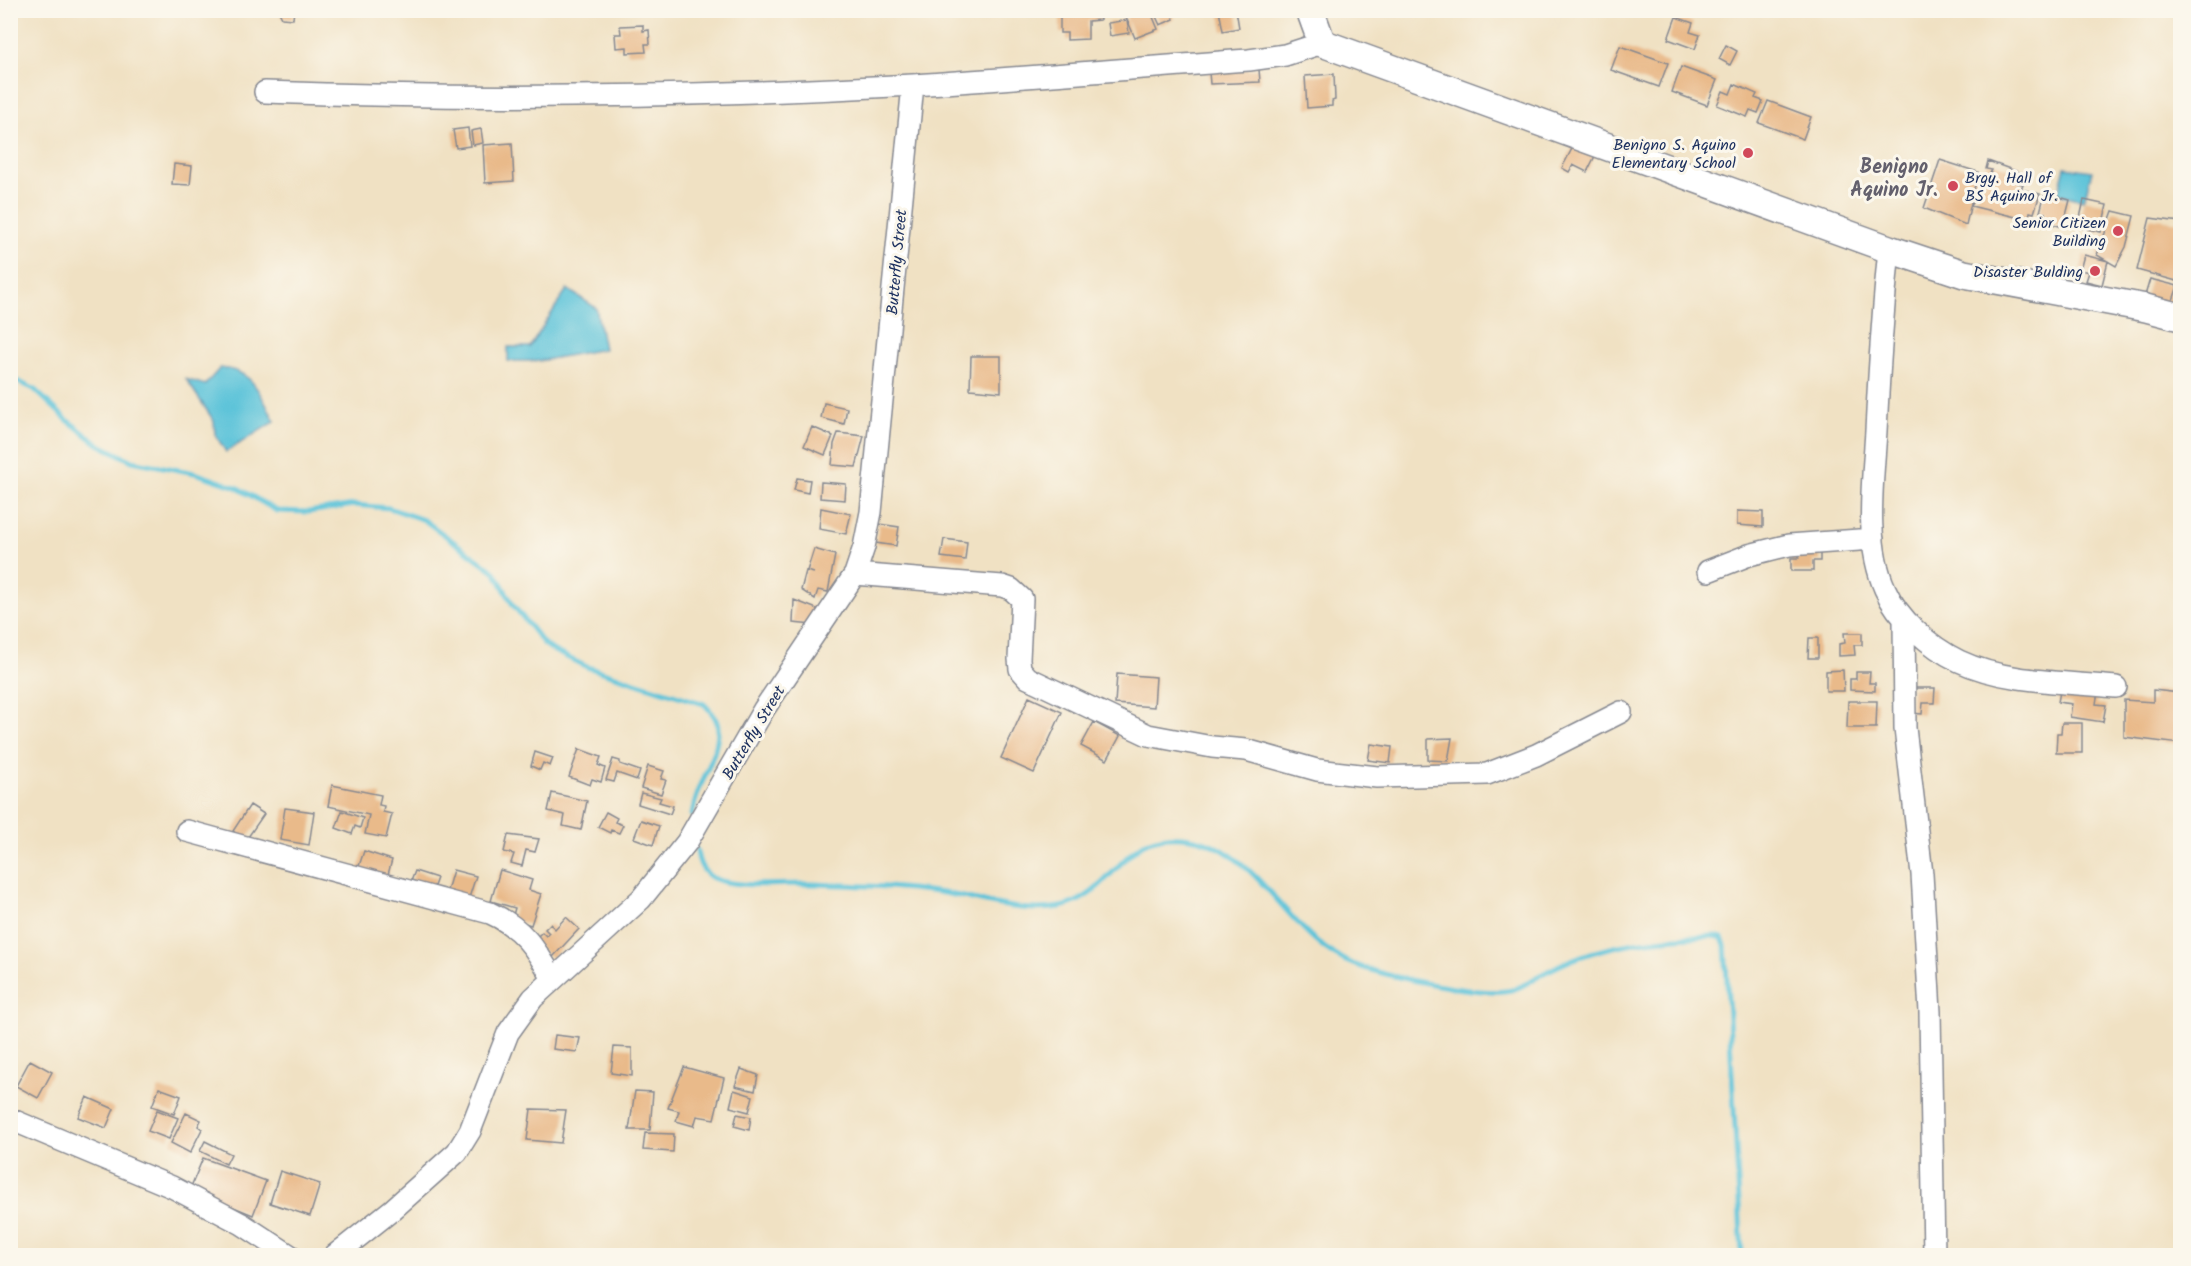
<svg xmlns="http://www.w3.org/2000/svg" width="2191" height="1266" font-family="Kalam,sans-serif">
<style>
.water{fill:#5cc3d9;stroke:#3c799c;stroke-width:1.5}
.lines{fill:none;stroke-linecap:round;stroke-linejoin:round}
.stream{stroke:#5cc3d9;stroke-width:5}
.building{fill:#e9ba8a}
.minor-casing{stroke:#868890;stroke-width:24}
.tertiary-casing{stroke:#868890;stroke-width:30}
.minor{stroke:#fff;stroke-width:21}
.tertiary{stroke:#fff;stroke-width:27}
.poi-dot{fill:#d1495b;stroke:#fbf7ec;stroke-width:2}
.labels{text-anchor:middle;stroke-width:6;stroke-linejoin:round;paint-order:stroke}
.poi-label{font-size:16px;fill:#1b2f5e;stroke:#fbf7ec;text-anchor:end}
.street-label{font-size:16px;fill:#1b2f5e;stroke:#fbf7ec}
.quarter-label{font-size:20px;font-weight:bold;fill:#63606d;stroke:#fbf7ec}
</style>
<rect width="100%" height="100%" fill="#fbf7ec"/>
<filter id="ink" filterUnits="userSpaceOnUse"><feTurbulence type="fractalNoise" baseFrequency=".0167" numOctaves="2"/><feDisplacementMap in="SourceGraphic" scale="12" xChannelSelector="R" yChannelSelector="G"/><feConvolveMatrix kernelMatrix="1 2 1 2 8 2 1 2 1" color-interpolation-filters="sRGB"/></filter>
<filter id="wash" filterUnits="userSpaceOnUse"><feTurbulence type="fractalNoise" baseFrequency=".008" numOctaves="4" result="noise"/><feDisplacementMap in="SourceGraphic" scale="24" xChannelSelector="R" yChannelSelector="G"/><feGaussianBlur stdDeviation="1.35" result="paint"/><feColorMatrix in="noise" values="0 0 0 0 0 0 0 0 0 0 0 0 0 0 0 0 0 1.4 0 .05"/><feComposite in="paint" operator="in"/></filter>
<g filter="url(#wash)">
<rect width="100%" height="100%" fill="#f0e1c3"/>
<!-- water -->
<path class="water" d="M2065 167 2092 171 2084 200 2058 194Z
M567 289 596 308 604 349 539 361H508V347H530Z
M220 368C255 370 259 394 275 421L226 452 215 434 214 421 186 379 205 385Z"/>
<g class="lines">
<!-- stream -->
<path class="stream" d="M10 378 34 389 66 419 98 444 132 461 195 473 236 487 277 511 308 512 354 505 389 508 424 520 495 572 513 605 544 644 554 651 587 667 704 704C710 710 718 719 718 728 719 757 696 785 692 815
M697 850C698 861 702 872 713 878 736 889 788 883 814 884 858 886 906 886 949 894 985 901 1022 914 1060 907 1107 898 1122 844 1160 838 1253 824 1281 938 1355 965 1386 976 1486 999 1515 989 1527 985 1538 975 1550 970 1563 963 1578 957 1591 953 1631 941 1673 937 1714 936L1722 938 1725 945 1742 1256"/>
</g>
<g id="blocks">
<!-- building -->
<path class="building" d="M278 10H294L293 19 282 18Z
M1060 10H1099L1100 20 1088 21V39L1067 40V33H1060Z
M1136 10 1137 14 1150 10 1158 29 1135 38 1124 12Z
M1153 10H1170L1174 19 1160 25Z
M1219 10H1236L1239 28 1223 31Z
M1676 17 1693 23 1690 32 1700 35 1695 49 1668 39Z
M1127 20 1129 33 1110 36 1108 23Z
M643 25V31L649 30 650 44H645L646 52 627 53V47L616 48 615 34H621L620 26Z
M1726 45 1737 51 1730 65 1719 59Z
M1620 46 1668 63 1659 87 1611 70Z
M1681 67 1717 80 1707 105 1672 92Z
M1259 69 1260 82 1210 84 1209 72Z
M1334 74 1335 100 1332 101V106L1307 108 1305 76Z
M1734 84 1757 94 1755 98 1763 101 1758 113 1750 110 1747 117 1717 105 1723 91 1730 94Z
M1768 101 1811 117 1803 139 1759 123Z
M468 128 470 146 456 148 453 130Z
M481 129 483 143 473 145 471 131Z
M1576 141 1597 152 1587 172 1573 165 1569 172 1562 168Z
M512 143 514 181 485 183 483 145Z
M1940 160 1978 172 1966 225 1924 208Z
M1988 161 2021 173 2018 183 2023 184 2021 189 2040 194 2034 213 2030 212 2028 220 1971 206 1992 170 1986 169Z
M174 164 192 166 190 185 172 184Z
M2045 193 2070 200 2063 227 2042 221 2045 213 2040 212Z
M2084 200 2107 205 2101 232 2078 227Z
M2113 211 2134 216 2126 247 2116 266 2097 255Z
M2150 218 2180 222V282L2137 270Z
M2084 255 2108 261 2102 285 2086 281 2089 272 2080 270Z
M2150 279 2178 286 2171 306 2144 299Z
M971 356H1001V392L970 389Z
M824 403 847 408 844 424 821 418Z
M812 427 833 436 825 455 804 446Z
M838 433 864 436 856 467 832 465 834 444Z
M797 478 810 480 808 493 794 490Z
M821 482 846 484 845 500 820 498Z
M821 508 851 514 846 534 819 529Z
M1737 511 1763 512V527L1737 525Z
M879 524 899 527 896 546 876 543Z
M944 539 967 542 965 560 941 557Z
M814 549 835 555 828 592 818 590 815 599 801 590 806 571 814 573 807 571Z
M1799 552H1820V561H1813V571H1791V558H1799Z
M794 600 817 609 813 625 793 623Z
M1844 633H1862V645H1854L1855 655 1839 656V644L1845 643Z
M1809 638H1818V658H1808Z
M1843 670 1844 691H1826V671Z
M1856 672H1870L1869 683H1875V691L1850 690V679H1856Z
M1117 674 1156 677 1154 707 1115 704Z
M2061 686 2098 691 2096 704 2106 705 2103 722 2070 717 2072 704 2058 702Z
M1912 688H1935L1934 703H1923L1922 714 1911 713Z
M2153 690 2180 693V744L2124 737V700L2153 702Z
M1029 697 1062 712 1034 773 1001 758Z
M1848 701H1877L1876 728H1847Z
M1094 722 1120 736 1107 760 1081 746Z
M2062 723H2082V753H2056L2057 733H2061Z
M1452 738 1448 761 1428 760V739Z
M1371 744 1392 747 1390 763 1368 760Z
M579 749 601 757 598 765 605 768 601 782 592 779 590 785 569 777Z
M535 752 553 758 550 766 543 763 540 770 531 766Z
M613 759 620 761V764L640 771 637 780 617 773 614 782 606 780Z
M648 766 664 771 661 779 666 780 661 794 641 788Z
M332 785 381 795 379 805 384 806 383 812 392 814 386 838 365 834 369 815 328 806Z
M552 793 587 801 581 830 563 826 565 815 548 811Z
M641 793 661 798 659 802 673 806 670 814 638 804Z
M250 805 264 814 246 840 233 831Z
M285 808 314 812 309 845 280 840Z
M342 811 363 818 360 828 355 826 352 834 336 828Z
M606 812 617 818 615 822 623 825 619 833 611 830 610 833 598 827Z
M641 820 659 826 653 845 634 838Z
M508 835 539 839 535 852 526 850 522 866 511 863 514 854 504 852Z
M364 851 392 860 387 878 358 869Z
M453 870 476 876 468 901 446 894Z
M500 870 532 880 529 890 541 894 531 925 512 919 515 908 491 901Z
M415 871 437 878 430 897 408 889Z
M566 917 579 929 552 958 533 941 542 932 546 936 549 933 545 929 550 924 555 929Z
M555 1035 580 1038 577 1052 553 1049Z
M614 1047 632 1048V1076L611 1073Z
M30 1060 52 1072 38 1098 16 1086Z
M684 1067 724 1078 714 1119 697 1116 694 1126 676 1121 679 1111 668 1108Z
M741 1069 758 1075 755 1091 735 1086Z
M159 1088 181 1096 174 1114 152 1106Z
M734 1090 753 1096 749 1112 730 1107Z
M635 1091 653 1092 650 1130H629Z
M87 1097 114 1109 106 1128 78 1117Z
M531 1109 566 1110 561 1143 527 1140Z
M157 1110 178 1118 169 1139 148 1131Z
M186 1113 201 1120 198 1126 202 1129 190 1153 171 1143Z
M737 1114 751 1117 749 1130 734 1126Z
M645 1133 674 1134 673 1152 643 1150Z
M205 1141 231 1154 226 1164 200 1151Z
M203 1158 266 1181 253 1215 190 1189Z
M280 1171 320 1184 310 1216 270 1203Z"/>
</g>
</g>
<g filter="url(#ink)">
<use href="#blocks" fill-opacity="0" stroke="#868890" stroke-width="1.5"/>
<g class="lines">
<!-- minor casing -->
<g class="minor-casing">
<path id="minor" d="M265 92C480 100 698 97 913 85 1025 78 1137 68 1249 60L1285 55 1322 43
M1889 249C1883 310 1879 370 1876 431 1873 482 1864 542 1885 589 1898 619 1930 647 1959 661 2005 683 2066 682 2116 687
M1708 571 1749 555 1789 545 1873 539
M855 574 1002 586 1011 589 1022 599 1019 659 1020 669 1028 678 1148 735 1212 747 1246 750 1317 770 1377 777 1487 774 1536 755 1621 712
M1904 619 1905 728 1922 874 1930 1012 1934 1256
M187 831 490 913C522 927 537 950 553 979
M10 1119 172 1187 242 1224 291 1256
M334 1256 392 1210 457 1152 470 1131 508 1033 533 998 641 899 687 842 764 709 855 574 864 547 871 512 913 85"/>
</g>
<!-- tertiary casing -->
<g class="tertiary-casing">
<path id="tertiary" d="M1310 10 1322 43 1889 249 1964 274 2146 308 2180 317"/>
</g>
<!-- minor -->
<use href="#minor" class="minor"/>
<!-- tertiary -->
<use href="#tertiary" class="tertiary"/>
</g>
</g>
<!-- markers -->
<g class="poi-dot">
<circle cx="1748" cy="153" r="6"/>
<circle cx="1953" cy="186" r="6"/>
<circle cx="2118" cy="231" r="6"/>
<circle cx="2095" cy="271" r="6"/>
</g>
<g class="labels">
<!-- poi labels -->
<g class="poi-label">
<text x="1736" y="150">Benigno S. Aquino<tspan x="1736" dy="18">Elementary School</tspan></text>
<text x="1965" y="183" text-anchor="start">Brgy. Hall of<tspan x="1965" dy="18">BS Aquino Jr.</tspan></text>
<text x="2106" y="228">Senior Citizen<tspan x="2106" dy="18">Building</tspan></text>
<text x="2083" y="277">Disaster Bulding</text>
</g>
<!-- street labels -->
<g class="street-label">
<text transform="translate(896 262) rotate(-85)" y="6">Butterfly Street</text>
<text transform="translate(753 732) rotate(-59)" y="6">Butterfly Street</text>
</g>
<!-- quarter labels -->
<g class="quarter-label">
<text x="1894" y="173">Benigno<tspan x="1894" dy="23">Aquino Jr.</tspan></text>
</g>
</g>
<!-- margin -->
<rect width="2191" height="1266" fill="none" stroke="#fbf7ec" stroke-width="36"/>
</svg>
